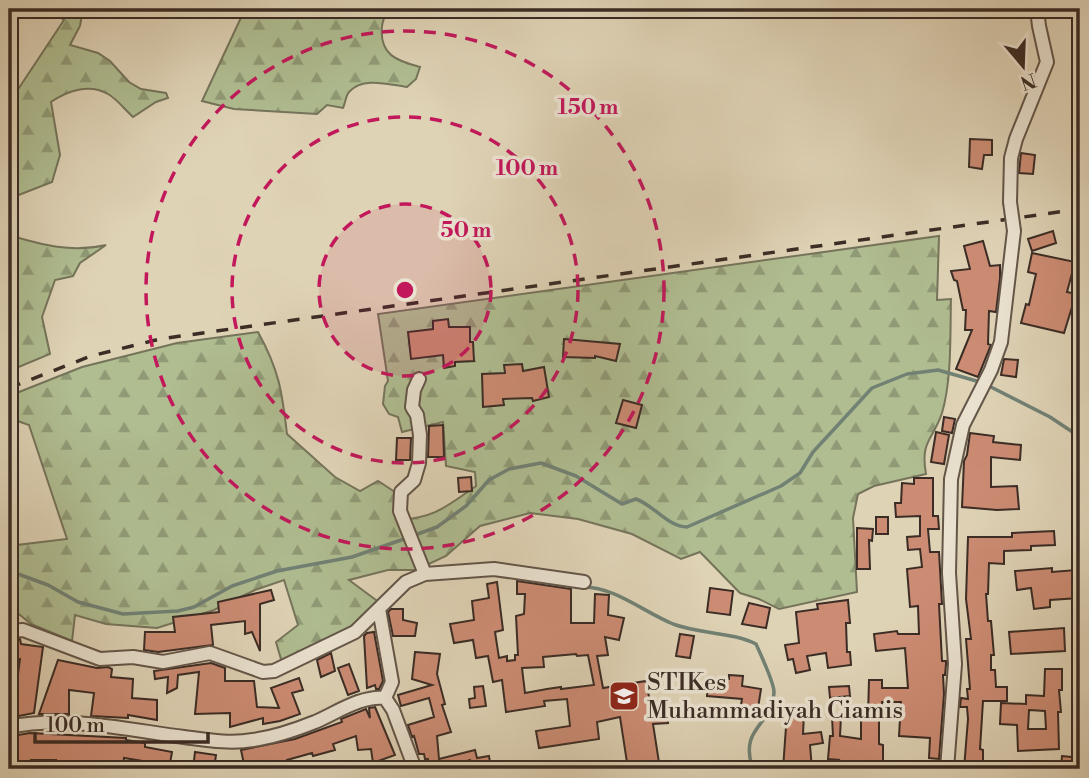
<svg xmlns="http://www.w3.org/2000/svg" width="1089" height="778" font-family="'Libre Bodoni',serif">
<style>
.forest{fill:url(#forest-firs);stroke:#75745b;stroke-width:2}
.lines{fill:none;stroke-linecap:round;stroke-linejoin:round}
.stream{stroke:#718174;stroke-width:3.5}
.building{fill:#cc8c74;stroke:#3b2c25;stroke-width:2;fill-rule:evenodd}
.street-casing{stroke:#645649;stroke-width:16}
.street{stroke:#eae2d0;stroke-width:12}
.rail{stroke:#3b2c25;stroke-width:3.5;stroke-dasharray:12 12;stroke-linecap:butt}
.street-bridge-casing{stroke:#645649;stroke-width:16;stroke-linecap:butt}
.street-bridge{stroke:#eae2d0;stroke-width:12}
.ring{fill:none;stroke:#c2185b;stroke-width:3.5;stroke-dasharray:12 9}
.labels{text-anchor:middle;stroke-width:7;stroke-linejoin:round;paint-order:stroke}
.poi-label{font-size:24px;fill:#3b2c25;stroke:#eae2d0;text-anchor:start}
.centre{fill:#c2185b;stroke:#eae2d0;stroke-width:3.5}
.ring-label{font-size:21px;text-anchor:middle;font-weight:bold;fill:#c2185b;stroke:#eae2d0;stroke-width:7;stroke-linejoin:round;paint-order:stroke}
</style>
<defs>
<pattern id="forest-firs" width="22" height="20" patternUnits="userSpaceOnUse" patternTransform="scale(1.75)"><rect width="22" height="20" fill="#afbd91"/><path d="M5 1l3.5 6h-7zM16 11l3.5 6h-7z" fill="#909a76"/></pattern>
</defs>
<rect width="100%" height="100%" fill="#dfd3b6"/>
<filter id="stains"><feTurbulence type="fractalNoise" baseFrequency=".00286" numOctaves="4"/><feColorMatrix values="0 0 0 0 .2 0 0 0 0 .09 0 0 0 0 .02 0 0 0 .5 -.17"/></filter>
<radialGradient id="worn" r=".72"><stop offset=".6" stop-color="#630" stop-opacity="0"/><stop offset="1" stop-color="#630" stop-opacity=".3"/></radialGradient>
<!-- forest -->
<path class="forest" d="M49 9H83L80 26 70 45 98 53 110 61 129 82 141 89 166 93 168 98 156 102 133 117C125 110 117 99 108 94 89 83 67 91 51 102L60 155 52 182 16 196 9 218V103L64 20Z
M245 9H386C386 15 383 19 382 26 379 55 397 61 420 67L416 79 407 87C390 85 363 76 349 92 346 95 345 104 343 108L327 105 317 114 234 109 202 101Z
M9 235C42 245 72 253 106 245L80 263 73 276 55 280 42 317 50 354 9 371Z
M939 236 937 300 951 299C950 335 952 379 942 413 933 440 920 441 926 474L874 486 858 494 853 518 857 592 779 609 759 599 740 593 700 552 681 559 632 534 578 519 530 513 480 526 446 556 416 570H388L349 580 380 603 346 633 283 666 276 642 298 625 284 580 255 590 214 610 157 628 106 624 75 615 72 641 31 624 9 606V546L67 539 29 425 9 418V396L82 367 177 343 258 332C279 370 282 391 287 434L335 477 360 491 378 481 395 492 398 520C435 518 447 506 476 486L475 472 446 466 443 422 402 432 398 417 389 414 383 404 385 386 388 381 378 314Z"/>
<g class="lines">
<!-- stream -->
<path class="stream" d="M987 385 1050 417 1080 437
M415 535 437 527 466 506 489 480 509 469 541 463 576 476 622 504 636 499C655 506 668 527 687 527L781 486 800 473 813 452 872 388 907 374 938 370 980 382
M9 577 18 574 48 585 78 602 123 614 178 611 194 607 232 586 277 571 352 557 407 538
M584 587C614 587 644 612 673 624 699 634 732 632 756 644 761 655 774 683 774 692 773 726 738 727 753 769"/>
</g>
<!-- building -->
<path class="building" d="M970 139 992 140V155H984L982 169 969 167Z
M1021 153 1035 155 1033 174 1019 173Z
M1053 231 1056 243 1032 251 1028 239Z
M983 241 990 266 1000 265V278L996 312 989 311 988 344 991 345 978 377 956 369 972 330H965L966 310H963L957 281 954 280 951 271 970 269 964 246Z
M1032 253 1075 262 1067 292 1076 294 1064 333 1021 323 1026 304 1029 305 1036 274 1028 272Z
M448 319 449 327H470V342H473L474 361 455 362V366L444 368 443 355 411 359 408 332 433 329V321Z
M564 339 620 344 616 361 595 356V358L563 357Z
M1004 359 1018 360 1016 377 1001 375Z
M522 364 523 371 544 367 549 397 533 401 532 398 503 399 504 405 483 407 482 374 505 373 504 365Z
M623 400 642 405 636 428 616 423Z
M944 417 955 419 952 433 942 431Z
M443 425 444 457H428L429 426Z
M936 432 949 435 944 464 931 462Z
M970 433 994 436 993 442 1021 445 1020 460 991 457V487L1017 486 1019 509 997 510 962 507 964 461 967 455Z
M397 438H411L410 460H396Z
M471 477 472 491 459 492 458 478Z
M914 478H933V516H938L939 529H928L930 552H939L942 604H939L942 661H946V664L945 675H943L944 694 939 759 929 758 930 738 899 736 901 702H882L883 715H879V744L883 745V769H837L839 760 828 759 830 736H833L832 716H841L840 736 861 739V716H868L869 680H882V688H908L905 648 876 651 874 634 897 631 898 634H919L918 606 910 607 907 569 922 567 920 549 908 550 907 537 920 536V516L896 517 895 503H901L902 483 914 484Z
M876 517H888V534H876Z
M857 528 873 529 872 541 869 540 870 569H857Z
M1054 531 1055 545 1031 546V550L1004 551V564L989 563 988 594H986L988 621H991L994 655H991V670H995L996 687H1007V701H983L980 749 983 750V769H964L968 719 967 707H960L961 698 968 699 967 689H970L966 639H971L966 599 968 537H1012V533Z
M1052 568V572L1076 570 1079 598 1050 600V607L1034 609 1031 588 1017 590 1015 571Z
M517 581 571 589V623H594L595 594 609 595 608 615 624 618 619 640 605 637 608 655 597 656 603 688 646 681 650 702 665 700 666 707 680 705 681 715 667 717 668 723 653 724 660 769H628L620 717 597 722 599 739 539 748 536 731 570 726 567 699 544 701 545 706 506 712 502 680 493 682 488 656 476 658 473 640 454 643 450 624 474 620 472 601 489 598 487 584 497 582 503 630 495 632 499 658 507 656V661L515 660V655H518L516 616 524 614 525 594H517ZM576 654 577 656 588 655 594 685 561 689V687L547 689 525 693 522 668 544 667 543 657Z
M710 588 733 591 730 615 707 612Z
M271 590 274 600 260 604V651L252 632 245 634V621L211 625 213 645 158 652 144 650 145 632H175L173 617 219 612 218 602Z
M848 600 850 623H846L847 652H850L851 665 828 668 826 653 807 656 810 670 796 673 793 659 788 660 785 645 799 643 796 612 818 609 817 604Z
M749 603 770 608 766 628 742 624Z
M391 609H403V620L417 623 415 636H393L388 612Z
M1064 628 1065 651 1011 654 1009 632Z
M374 632 383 681 379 689H376L375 685 367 688 364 636 367 633Z
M680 634 694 636 690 658 676 656Z
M20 639 21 644 43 647 34 713 9 718V681L17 682 20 659 9 662V640Z
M415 652 440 654 437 674 445 704 442 705 451 732 437 736 439 759 475 750 477 758 489 756 491 769H473L470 760 453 765 454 769H428V759H425L424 754H419L414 736 412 737 408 725 434 717 429 698 401 706 398 695 432 685 412 679Z
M331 653 335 671 321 677 317 660Z
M58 660 97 668 108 667 112 669 111 677 133 679 132 698 157 700V720L128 715V718L91 716 94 693 69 690V714H39Z
M211 663 225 668V681H254L257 707 279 708 271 688 299 678 303 690 292 693 300 714 280 721 263 724V718L230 727V713L195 714 199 672 178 675 177 688 167 693 168 677 155 679 154 671Z
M349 664 359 691 348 695 338 668Z
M1045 669H1062V690H1059L1061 712H1058L1059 749 1018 751 1017 725 1000 724 1001 703 1026 704V695L1044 696ZM1029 710 1045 711 1046 729H1028Z
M729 675 743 676 742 686 761 689 758 708 741 705 742 699 707 696 708 678 729 679Z
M483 686 486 706 470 708 469 699 475 698 474 687Z
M849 686 850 696 830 698 829 687Z
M375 707 395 755 373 763 371 749 358 750 356 736 333 744 335 750 313 756 312 753 287 760 289 769H245L241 750 295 739 342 722 341 719 366 709 370 718 369 708Z
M787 713 804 714 803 734 821 732 823 743 810 745 812 769H783Z
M30 733 126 738V740L145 743V747L172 752 169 769H154L155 763 124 758 123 769H56V760H31L32 769H9V750H18V735Z
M195 752 216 755 214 769H193Z
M1062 756 1080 758V769H1061Z"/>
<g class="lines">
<!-- street casing -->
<g class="street-casing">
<path id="street" d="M1010 202 1011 158 1016 139 1047 62 1039 26 1037 9
M419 379 414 390 412 407 417 415 420 435 419 463 414 480 401 492 400 511 425 574
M379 609 392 682 385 698
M9 631 23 630 100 659 133 657 163 662 210 653 263 672 274 671 355 632 406 582 425 574 494 569 584 582
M9 727C66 715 128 730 184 737 207 740 230 744 253 740 275 737 295 730 315 722 336 713 362 695 385 698L393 710 415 769
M947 769 955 664 949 573 951 479 963 425 991 370 1001 342 1014 231"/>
</g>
<!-- street -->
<use href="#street" class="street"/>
<!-- rail -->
<path class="rail" d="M9 388 91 356 160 339 1080 209"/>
<!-- street-bridge casing -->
<g class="street-bridge-casing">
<path id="street-bridge" d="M1010 202 1014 231"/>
</g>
<!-- street-bridge -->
<use href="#street-bridge" class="street-bridge"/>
</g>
<!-- distance rings -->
<circle cx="405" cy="290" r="86" fill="#c2185b" fill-opacity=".12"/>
<g class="ring">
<circle cx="405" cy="290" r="86"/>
<circle cx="405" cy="290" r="173"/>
<circle cx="405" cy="290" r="259"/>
</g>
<!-- icons -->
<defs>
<g id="university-square" transform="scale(1.575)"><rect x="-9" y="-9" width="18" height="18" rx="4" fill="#8f2418" stroke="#eae2d0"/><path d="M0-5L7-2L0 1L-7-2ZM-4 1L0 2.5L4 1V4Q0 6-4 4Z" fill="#fff"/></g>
</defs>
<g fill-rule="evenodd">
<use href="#university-square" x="624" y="696"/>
</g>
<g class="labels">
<!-- poi labels -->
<g class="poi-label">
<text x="647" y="690">STIKes<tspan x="647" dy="28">Muhammadiyah Ciamis</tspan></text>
</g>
</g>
<circle cx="405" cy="290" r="10" class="centre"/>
<g class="ring-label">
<text x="588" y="114">150 m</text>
<text x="527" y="175">100 m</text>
<text x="466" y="237">50 m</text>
</g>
<!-- margin -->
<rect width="1089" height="778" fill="none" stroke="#dfd3b6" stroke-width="35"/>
<rect x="10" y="10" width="1068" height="757" fill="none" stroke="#3b2c25" stroke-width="3.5"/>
<rect x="18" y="18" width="1054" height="743" fill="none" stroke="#3b2c25" stroke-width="2"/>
<!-- north arrow -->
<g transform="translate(1023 66) rotate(161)" stroke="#eae2d0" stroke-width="5" paint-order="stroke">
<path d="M0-5L12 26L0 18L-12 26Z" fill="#3b2c25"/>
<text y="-10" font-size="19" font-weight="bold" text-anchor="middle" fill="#3b2c25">N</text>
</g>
<!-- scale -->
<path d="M35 732v10h173v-10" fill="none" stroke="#3b2c25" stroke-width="3.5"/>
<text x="46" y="732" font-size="21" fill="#3b2c25" stroke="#eae2d0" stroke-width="5" paint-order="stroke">100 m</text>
<rect width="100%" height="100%" filter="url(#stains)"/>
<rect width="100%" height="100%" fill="url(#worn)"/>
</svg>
